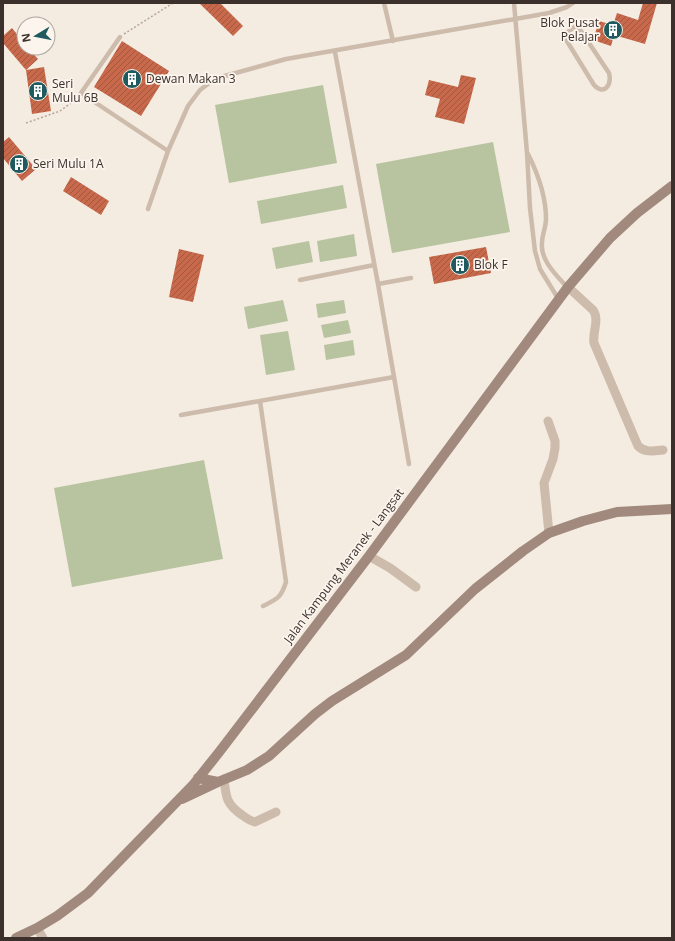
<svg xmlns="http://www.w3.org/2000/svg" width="675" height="941" font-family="'Open Sans',sans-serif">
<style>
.pitch{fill:#b8c4a0}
.building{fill:url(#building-hatch)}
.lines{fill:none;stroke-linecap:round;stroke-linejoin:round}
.path{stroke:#b9a596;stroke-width:1.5;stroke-dasharray:2 2;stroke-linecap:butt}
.service{stroke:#cdbbac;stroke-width:4.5}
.minor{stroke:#cdbbac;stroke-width:9}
.secondary{stroke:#a18a7d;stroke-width:10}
.labels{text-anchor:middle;stroke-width:3.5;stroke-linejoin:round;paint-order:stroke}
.poi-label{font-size:12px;fill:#3b302b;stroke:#fbf5ee;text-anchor:start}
.street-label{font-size:12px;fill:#3b302b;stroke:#fbf5ee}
</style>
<defs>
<pattern id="building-hatch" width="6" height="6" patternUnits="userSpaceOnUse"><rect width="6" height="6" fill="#c8694b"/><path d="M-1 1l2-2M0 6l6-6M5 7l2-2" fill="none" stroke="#a4573f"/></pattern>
</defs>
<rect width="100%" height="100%" fill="#f4ebe1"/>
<!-- pitch -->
<path class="pitch" d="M323 85 337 163 229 183 215 105Z
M493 142 510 232 392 253 376 164Z
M343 185 347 208 261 224 257 201Z
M354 234 357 256 320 262 317 241Z
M309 241 313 262 276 269 272 248Z
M283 300 288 321 248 329 244 307Z
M344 300 346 313 318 318 316 304Z
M348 320 351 333 324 338 321 325Z
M288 331 295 370 266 375 260 335Z
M353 340 355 355 326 360 324 345Z
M204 460 223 559 72 587 54 488Z"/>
<!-- building -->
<path class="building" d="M199 3H220L243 26 233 36Z
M643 3H657L645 44 614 35 611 46 593 40 599 21 613 25 617 13 638 20Z
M12 28 24 43V48H28L38 59 26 70 3 43V36Z
M122 41 169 71 141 116 94 87Z
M44 67 51 111 32 114 26 70Z
M461 75 476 78 464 124 435 117 440 99 425 95 429 80 458 87Z
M9 137 36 169 22 181 3 158V142Z
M71 177 109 201 101 215 63 191Z
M486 247 491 273 434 284 429 257Z
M179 249 204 255 193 302 169 297Z"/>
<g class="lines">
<!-- path -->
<path class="path" d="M124 34 173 3
M26 123 60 111 78 98"/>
<!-- service -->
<path class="service" d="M384 3 393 41
M514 3 527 153 530 208 535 251 540 269 559 300
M577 25 609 73C612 85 604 96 594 85L565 38V34Z
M120 37 81 93 168 151
M335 52 378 284 409 464
M528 154C538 174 546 196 546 219 546 227 542 235 542 243 540 260 557 276 567 287
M148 209 168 151 188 106 200 90 212 81 221 77 286 59 549 13 567 7 573 3
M300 280 374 265
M378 284 411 278
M260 401 286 582C281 598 277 599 263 606
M181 415 394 377"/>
<!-- minor -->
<path class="minor" d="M568 287 593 310C600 320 592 332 594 343L638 446C645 453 654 451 663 450
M548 421 555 441V448L553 459 544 483 549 533
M369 556 390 568 416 587
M224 779C226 797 226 804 242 815 246 818 250 821 255 822L276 812
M37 928 43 938"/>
<!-- secondary -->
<path class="secondary" d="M198 778 218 782 247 770 269 756 315 714 332 701 406 655 475 589 523 551 549 533 583 521 617 512 672 509
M182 799 218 782
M16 938 37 928 57 916 88 893 193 785 220 751 369 556 568 287 610 238 637 213 672 186"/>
</g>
<!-- icons -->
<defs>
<g id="building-disc" transform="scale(1)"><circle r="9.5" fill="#1f5a5e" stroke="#fbf5ee"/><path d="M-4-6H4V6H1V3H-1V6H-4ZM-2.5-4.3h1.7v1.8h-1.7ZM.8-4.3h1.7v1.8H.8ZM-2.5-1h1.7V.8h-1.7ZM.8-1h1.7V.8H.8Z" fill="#fff"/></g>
</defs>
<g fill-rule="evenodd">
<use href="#building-disc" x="613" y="30"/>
<use href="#building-disc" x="132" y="79"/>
<use href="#building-disc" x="38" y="91"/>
<use href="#building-disc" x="19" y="164"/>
<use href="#building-disc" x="460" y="265"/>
</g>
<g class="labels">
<!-- poi labels -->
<g class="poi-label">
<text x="599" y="27" text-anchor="end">Blok Pusat<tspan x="599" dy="14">Pelajar</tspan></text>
<text x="146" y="83">Dewan Makan 3</text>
<text x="52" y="88">Seri<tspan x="52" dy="14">Mulu 6B</tspan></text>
<text x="33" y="168">Seri Mulu 1A</text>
<text x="474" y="269">Blok F</text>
</g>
<!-- street labels -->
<g class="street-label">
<text transform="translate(344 566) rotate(-53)" y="4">Jalan Kampung Meranek - Langsat</text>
</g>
</g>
<!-- border -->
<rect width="675" height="941" fill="none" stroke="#3b302b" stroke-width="8"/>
<!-- north arrow -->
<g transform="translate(36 36) rotate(260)"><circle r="19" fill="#fbf5ee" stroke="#aea6a0"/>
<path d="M0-3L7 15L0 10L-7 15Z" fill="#1f5a5e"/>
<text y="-6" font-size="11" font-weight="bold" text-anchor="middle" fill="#3b302b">N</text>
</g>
</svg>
